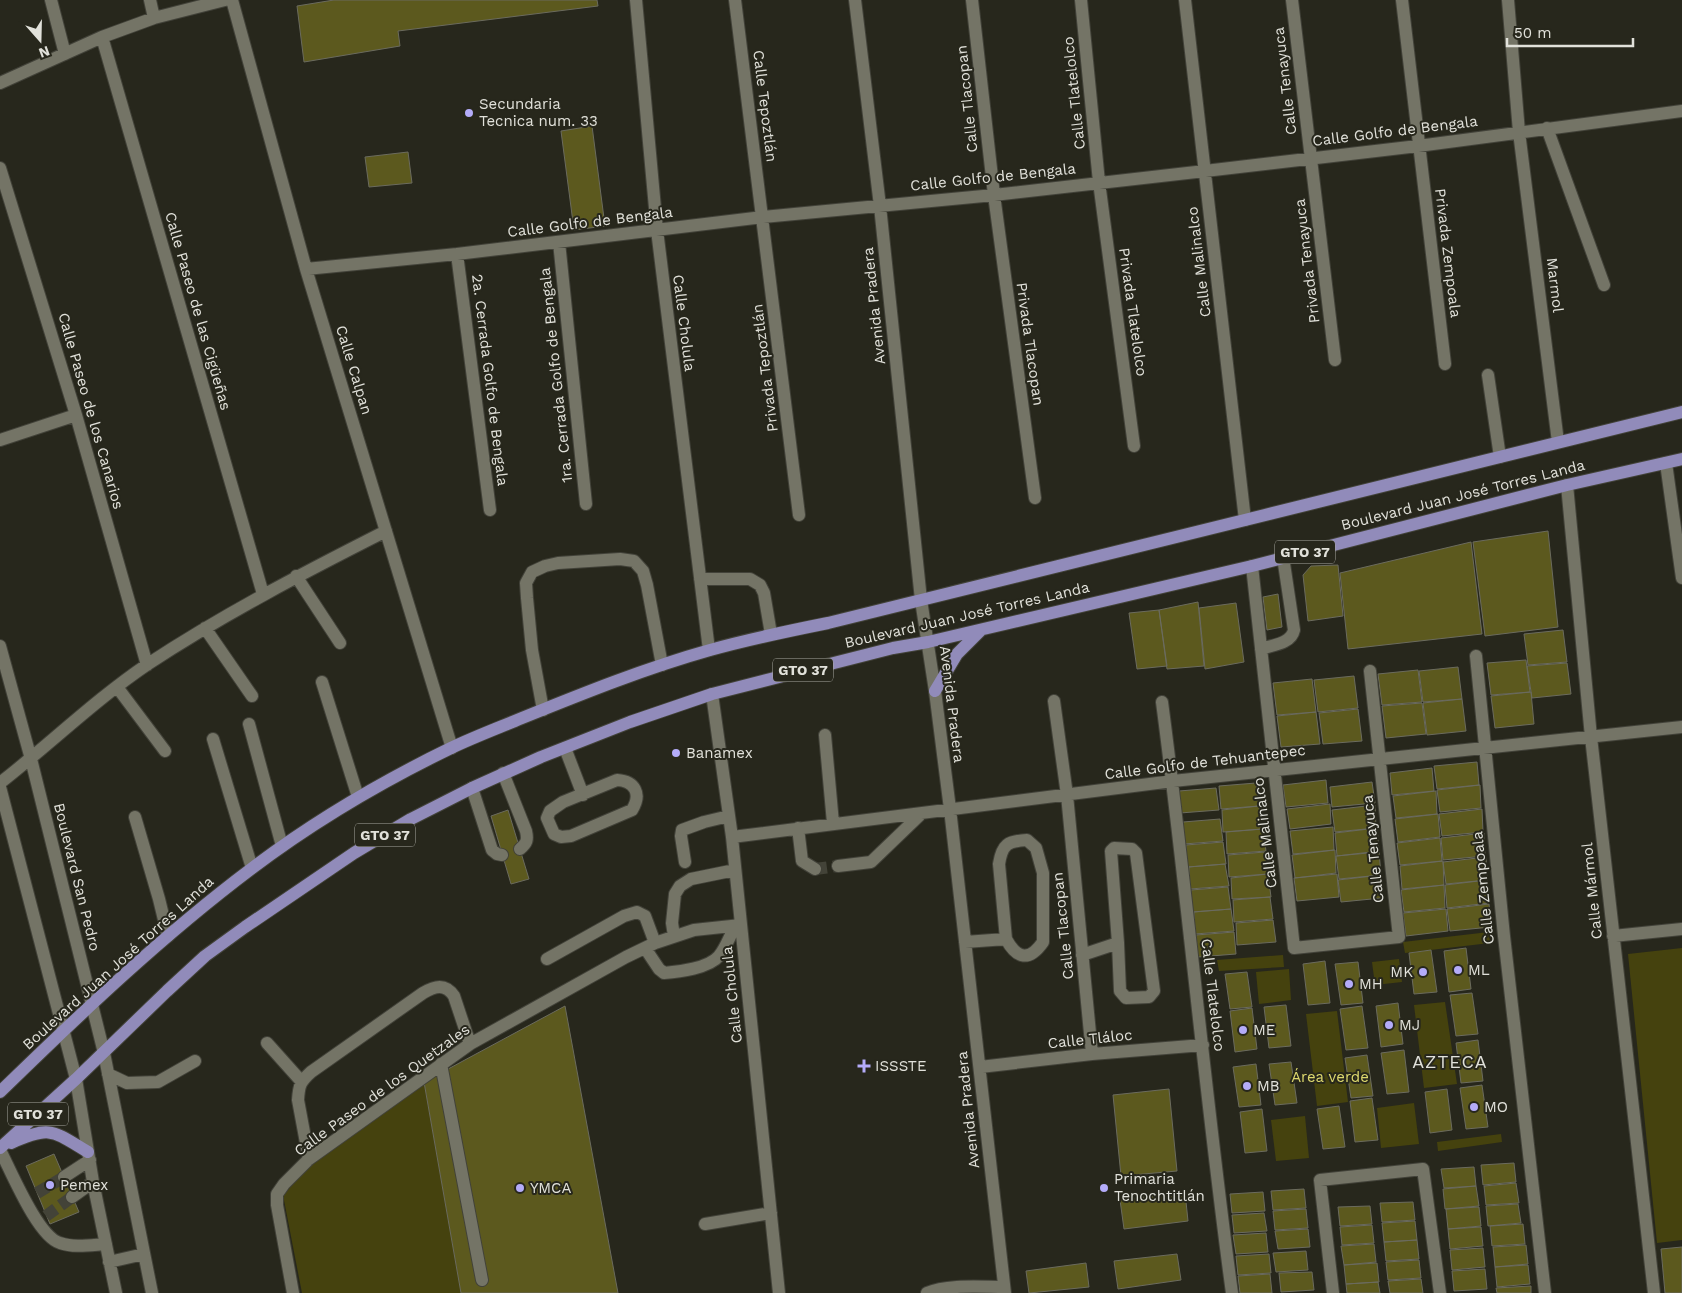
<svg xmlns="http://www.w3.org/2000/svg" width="1682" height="1293" font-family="'Work Sans',sans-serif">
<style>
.green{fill:#45420e}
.building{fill:#5c591e;stroke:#6b6b5e}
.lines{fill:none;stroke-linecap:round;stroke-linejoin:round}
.minor-tunnel{stroke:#434338;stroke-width:12;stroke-dasharray:12 6;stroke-linecap:butt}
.minor-casing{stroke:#424239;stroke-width:14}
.major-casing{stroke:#424239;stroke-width:14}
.minor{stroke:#747466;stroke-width:12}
.major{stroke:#918bba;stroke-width:12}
.poi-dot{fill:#b4acf9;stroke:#27271c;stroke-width:2}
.labels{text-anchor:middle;stroke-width:4;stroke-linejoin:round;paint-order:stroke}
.shield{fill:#27271c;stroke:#a9a9a1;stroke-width:1}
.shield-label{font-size:14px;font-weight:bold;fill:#e1e1da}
.street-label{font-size:15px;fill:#e1e1da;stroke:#27271c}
.poi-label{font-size:15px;fill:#e1e1da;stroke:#27271c;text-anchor:start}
.park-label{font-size:15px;fill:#ded96e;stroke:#27271c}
.quarter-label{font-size:18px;letter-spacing:1px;fill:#e1e1da;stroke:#27271c}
</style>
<rect width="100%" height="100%" fill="#27271c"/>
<!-- green -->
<path class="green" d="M1489 932 1490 943 1405 953 1403 942Z
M1682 948V1240L1657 1243 1628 954Z
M1283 955 1284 967 1219 971 1217 960Z
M1399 959 1402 982 1375 985 1372 962Z
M1289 969 1291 1000 1259 1004 1256 972Z
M1445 1002 1457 1084 1424 1088 1414 1005Z
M1337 1011 1348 1102 1317 1106 1306 1014Z
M424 1082 461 1293H302L283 1195 317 1159Z
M1414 1103 1419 1144 1381 1148 1377 1108Z
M1305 1116 1309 1158 1276 1161 1271 1120Z
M1501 1134 1502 1142 1438 1151 1437 1142Z"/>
<!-- building -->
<path class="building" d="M334 0H597L598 6 398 31 400 46 304 62 297 6Z
M592 126 605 226 574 230 561 131Z
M408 152 412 183 369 187 365 157Z
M1548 531 1558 627 1485 636 1473 542Z
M1471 542 1482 634 1348 649 1340 573Z
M1338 565 1343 616 1308 621 1303 575 1311 566Z
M1278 594 1282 627 1267 630 1263 597Z
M1198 602 1204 666 1167 669 1159 610Z
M1236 603 1244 662 1205 669 1199 608Z
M1159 610 1167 666 1137 669 1129 613Z
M1563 630 1567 662 1528 665 1524 634Z
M1526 660 1530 692 1491 695 1487 663Z
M1567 663 1571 694 1532 698 1527 666Z
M1458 667 1462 699 1423 702 1419 671Z
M1418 670 1422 702 1382 705 1378 674Z
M1354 676 1358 708 1318 712 1314 680Z
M1312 679 1316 712 1277 715 1273 683Z
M1531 692 1534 724 1495 728 1491 696Z
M1462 699 1466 731 1427 735 1423 703Z
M1422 703 1426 734 1386 738 1382 706Z
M1358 709 1362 741 1323 744 1319 713Z
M1316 712 1320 744 1281 747 1277 716Z
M1477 762 1479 785 1437 789 1434 766Z
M1432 768 1434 791 1392 795 1390 773Z
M1326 780 1328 803 1286 807 1283 785Z
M1372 782 1375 803 1332 807 1330 787Z
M1256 783 1259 806 1221 809 1219 786Z
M1480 785 1481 808 1440 812 1437 790Z
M1216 788 1219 810 1180 813 1179 791Z
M1436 791 1437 814 1396 818 1393 796Z
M1330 804 1331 824 1290 829 1287 809Z
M1375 805 1376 828 1335 832 1332 810Z
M1259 806 1262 829 1223 832 1222 810Z
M1482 809 1483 832 1442 836 1439 814Z
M508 810 529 879 511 884 491 816Z
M1438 814 1440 837 1398 842 1395 819Z
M1220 819 1223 841 1184 844 1183 822Z
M1333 827 1334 850 1293 854 1290 831Z
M1377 828 1379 851 1337 856 1335 833Z
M1263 829 1266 851 1227 854 1226 832Z
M1484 833 1485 856 1443 860 1441 838Z
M1440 838 1442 861 1400 865 1397 843Z
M1223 842 1226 864 1187 867 1186 845Z
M1335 850 1336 873 1295 878 1292 855Z
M1265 852 1268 874 1229 877 1228 855Z
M1379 852 1381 875 1339 879 1336 856Z
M1486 857 1487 880 1446 884 1443 862Z
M1443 861 1444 885 1402 889 1400 866Z
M1225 864 1229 886 1190 889 1189 867Z
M1268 874 1271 897 1232 899 1231 878Z
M1337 874 1339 897 1297 901 1294 878Z
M1381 875 1382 898 1341 902 1338 880Z
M1487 880 1489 903 1447 908 1445 885Z
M1444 885 1445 908 1404 912 1401 890Z
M1228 887 1231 909 1192 912 1191 890Z
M1270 897 1273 919 1234 922 1233 900Z
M1489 904 1491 927 1450 931 1447 909Z
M1231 909 1234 931 1195 934 1194 912Z
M1446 909 1448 931 1406 936 1403 913Z
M1273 920 1276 942 1237 945 1236 923Z
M1234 932 1236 954 1198 957 1196 935Z
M1466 948 1471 989 1449 992 1444 951Z
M1431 950 1437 992 1414 994 1409 953Z
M1325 961 1330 1003 1308 1005 1303 964Z
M1358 962 1363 1003 1341 1005 1335 964Z
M1247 972 1252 1007 1230 1009 1225 974Z
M1472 993 1478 1034 1456 1036 1450 995Z
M1398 1003 1403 1044 1381 1047 1376 1006Z
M1286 1005 1291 1046 1269 1048 1264 1007Z
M565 1006 618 1293H461L424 1082Z
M1362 1006 1368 1048 1346 1050 1340 1009Z
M1252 1008 1257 1049 1235 1052 1230 1011Z
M1478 1040 1483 1081 1461 1083 1456 1043Z
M1404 1050 1409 1092 1387 1094 1381 1053Z
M1367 1055 1373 1096 1351 1098 1345 1058Z
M1291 1062 1297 1103 1275 1105 1269 1064Z
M1256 1064 1261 1105 1239 1107 1233 1067Z
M1482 1085 1488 1127 1466 1129 1460 1088Z
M1169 1089 1177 1171 1121 1176 1113 1095Z
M1447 1089 1452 1130 1430 1133 1425 1092Z
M1372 1098 1378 1140 1355 1142 1350 1101Z
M1339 1106 1345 1147 1323 1149 1317 1109Z
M1262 1109 1267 1151 1245 1153 1240 1112Z
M54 1154 79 1212 50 1224 26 1166Z
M1514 1163 1516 1182 1483 1185 1481 1165Z
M1474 1167 1476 1186 1444 1188 1441 1169Z
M1516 1183 1519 1203 1486 1205 1484 1186Z
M1476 1186 1479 1206 1445 1209 1443 1189Z
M1304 1189 1306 1208 1273 1210 1271 1191Z
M1185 1192 1188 1221 1124 1229 1120 1200Z
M1263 1192 1265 1211 1232 1213 1230 1194Z
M1413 1202 1415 1220 1382 1222 1380 1203Z
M1518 1204 1521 1223 1488 1226 1486 1206Z
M1370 1206 1372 1224 1340 1226 1338 1207Z
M1479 1207 1481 1226 1448 1229 1446 1209Z
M1306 1209 1308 1228 1275 1230 1273 1211Z
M1264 1213 1267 1231 1234 1233 1232 1215Z
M1415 1221 1417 1240 1384 1242 1382 1223Z
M1523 1224 1525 1244 1492 1246 1490 1226Z
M1372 1225 1374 1243 1342 1245 1340 1227Z
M1481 1227 1483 1246 1450 1249 1448 1229Z
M1308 1229 1310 1247 1278 1249 1275 1231Z
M1266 1233 1268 1252 1236 1254 1233 1235Z
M1417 1240 1419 1259 1386 1261 1384 1242Z
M1374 1244 1376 1262 1344 1265 1341 1246Z
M1526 1245 1528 1264 1495 1267 1493 1247Z
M1682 1247V1293H1665L1661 1249Z
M1483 1248 1485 1267 1452 1270 1450 1250Z
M1306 1251 1308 1270 1276 1272 1273 1253Z
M1177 1254 1181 1280 1118 1289 1114 1261Z
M1269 1254 1271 1273 1238 1275 1236 1256Z
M1419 1260 1421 1278 1388 1280 1386 1262Z
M1086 1263 1089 1287 1029 1293 1026 1271Z
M1377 1263 1379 1282 1346 1284 1344 1265Z
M1528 1265 1530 1284 1497 1287 1495 1267Z
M1485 1269 1487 1289 1454 1291 1452 1271Z
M1312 1272 1314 1290 1281 1292 1279 1273Z
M1270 1274 1272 1293H1240L1238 1276Z
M1421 1279 1423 1293H1390L1388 1281Z
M1378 1282 1380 1293H1347L1346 1284Z
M1531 1286V1293H1497L1496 1288Z"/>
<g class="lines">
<!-- minor-tunnel -->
<path class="minor-tunnel" d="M815 869 838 866
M37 1193 64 1177
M46 1216 72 1197"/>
<!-- minor casing -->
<g class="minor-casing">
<path id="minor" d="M51 0 65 54
M150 0 154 18
M232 0 306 269 452 748
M636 0 657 230 709 650
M735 0 799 515
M855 0 880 206 921 600 935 691 950 809 1005 1293
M972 0 994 195 1035 498
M1081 0 1099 182 1134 446
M1185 0 1245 520
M1292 0 1335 360
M1402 0 1445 364
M1508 0 1519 132 1558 442
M102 37 263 594
M0 83 102 37 154 18 225 0
M1547 128 1604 285
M0 168 76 415 147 665
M559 242 586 504
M457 254 490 510
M306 269 457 254 763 217 994 195 1205 171 1418 146 1682 111
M1488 375 1500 457
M0 440 76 415
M1666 463 1682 578
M1567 485 1591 737 1654 1293
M1252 566 1294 948 1399 937 1370 671
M296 576 340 643
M700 579H750L760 585 764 593 771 634
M205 628 252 696
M0 646 31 759 104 1053 152 1293
M1261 649C1272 645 1291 644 1294 630L1283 557
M1476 656 1504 936 1545 1293
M322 682 358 797
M117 687 165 751
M712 694 732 837 779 1293
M1054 701 1067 795 1092 1054
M1162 702C1188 899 1205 1096 1232 1293
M543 710 532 650 527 598 526 583 532 572 545 566 558 563 620 559 634 561 643 571 647 585 662 665
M249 724 282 846
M825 735 833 823
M213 739 252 868
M565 748 583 795
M503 773 526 831C528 840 527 843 520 849
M617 780C635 781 642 794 632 810L571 836 561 837 554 834 547 818 550 811 563 802Z
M0 783C50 744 96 699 148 664 224 614 305 572 386 531
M0 787 76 1079 93 1182 116 1293
M472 788 492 850 497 854 502 855
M135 817 159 899 168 936
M798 828 802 861 815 869
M732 837 1173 781 1682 727
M685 862 681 836 682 830 704 822 729 816
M838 866 871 862 922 813
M674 936 672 923 675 894 680 886 691 879 735 870
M1613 936 1682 929
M965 942 1006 939C1017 959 1029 962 1043 942V873L1036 848 1027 840C1008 841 1002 844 999 864L1006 939
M645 948 659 969 664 973C679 972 709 968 719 956 726 948 730 935 736 925
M1082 955 1118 943 1111 851 1114 848 1132 849 1136 853 1154 991 1149 997 1126 998 1120 991 1118 943
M547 959 624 916 637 912 645 916 655 943
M267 1043 301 1081
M441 1064 482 1280
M980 1067 1092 1054 1203 1045
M108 1074 127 1083 158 1082 195 1061
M0 1150C11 1171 38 1237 60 1243 74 1248 91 1245 106 1244
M309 1159 298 1100C299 1085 300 1082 311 1072L423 993C435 986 445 983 454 996L470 1044
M64 1177 90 1160
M72 1197 93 1182
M705 1224 771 1213
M109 1262 144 1254
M293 1293 277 1205V1194L284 1184 309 1159 470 1044 626 957 655 943 694 930 741 925
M927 1293C947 1284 982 1287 1004 1287
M1333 1293 1320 1180 1423 1169 1440 1293"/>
</g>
<!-- major casing -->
<g class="major-casing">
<path id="major" d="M935 691 957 654 981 630
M0 1092C80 1014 162 936 251 869 313 822 381 782 451 748 474 737 498 728 522 718 584 693 646 668 710 650 749 639 788 631 828 623L1682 412
M11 1143C51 1125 53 1131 88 1152
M0 1148 76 1079 167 991 205 956 245 927 354 853 411 819 472 788 541 757 630 722 712 694 893 648 928 642 1252 566 1567 485 1682 459"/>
</g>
<!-- minor -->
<use href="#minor" class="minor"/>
<!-- major -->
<use href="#major" class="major"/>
</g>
<!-- markers -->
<g class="poi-dot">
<circle cx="469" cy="113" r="5"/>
<circle cx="676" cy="753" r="5"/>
<circle cx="1458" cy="970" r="5"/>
<circle cx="1423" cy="972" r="5"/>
<circle cx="1349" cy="984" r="5"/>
<circle cx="1389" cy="1025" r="5"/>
<circle cx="1243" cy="1030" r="5"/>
<path d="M861.5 1058.5h5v5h5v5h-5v5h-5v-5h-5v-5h5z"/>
<circle cx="1247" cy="1086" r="5"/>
<circle cx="1474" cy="1107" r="5"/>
<circle cx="50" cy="1185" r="5"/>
<circle cx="520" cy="1188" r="5"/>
<circle cx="1104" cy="1188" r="5"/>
</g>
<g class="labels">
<!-- shield labels -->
<g class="shield">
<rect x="1275" y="540.5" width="60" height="23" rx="4"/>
<rect x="773" y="658.5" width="60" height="23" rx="4"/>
<rect x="355" y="823.5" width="60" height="23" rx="4"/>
<rect x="8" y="1102.5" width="60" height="23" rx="4"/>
</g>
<g class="shield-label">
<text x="1305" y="557">GTO 37</text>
<text x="803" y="675">GTO 37</text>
<text x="385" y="840">GTO 37</text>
<text x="38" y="1119">GTO 37</text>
</g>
<!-- street labels -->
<g class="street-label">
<text transform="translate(1285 81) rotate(-97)" y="5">Calle Tenayuca</text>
<text transform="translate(1074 93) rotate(-96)" y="5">Calle Tlatelolco</text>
<text transform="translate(967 99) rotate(-96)" y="5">Calle Tlacopan</text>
<text transform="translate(765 106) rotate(83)" y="5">Calle Tepoztlán</text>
<text transform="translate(1395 131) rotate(-7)" y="5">Calle Golfo de Bengala</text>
<text transform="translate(993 177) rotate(-6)" y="5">Calle Golfo de Bengala</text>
<text transform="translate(590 222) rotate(-7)" y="5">Calle Golfo de Bengala</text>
<text transform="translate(1448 253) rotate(83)" y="5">Privada Zempoala</text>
<text transform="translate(1307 261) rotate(-97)" y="5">Privada Tenayuca</text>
<text transform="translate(1199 262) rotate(-97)" y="5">Calle Malinalco</text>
<text transform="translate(1555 285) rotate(83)" y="5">Marmol</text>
<text transform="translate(874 306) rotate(-96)" y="5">Avenida Pradera</text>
<text transform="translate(198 311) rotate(74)" y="5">Calle Paseo de las Cigüeñas</text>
<text transform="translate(1133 312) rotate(82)" y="5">Privada Tlatelolco</text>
<text transform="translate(684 323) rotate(83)" y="5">Calle Cholula</text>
<text transform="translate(1030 344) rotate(82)" y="5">Privada Tlacopan</text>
<text transform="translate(765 368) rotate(-97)" y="5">Privada Tepoztlán</text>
<text transform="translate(354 370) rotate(73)" y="5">Calle Calpan</text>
<text transform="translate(556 375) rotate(-96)" y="5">1ra. Cerrada Golfo de Bengala</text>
<text transform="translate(490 380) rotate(83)" y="5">2a. Cerrada Golfo de Bengala</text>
<text transform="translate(91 411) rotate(74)" y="5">Calle Paseo de los Canarios</text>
<text transform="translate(1463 495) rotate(-14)" y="5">Boulevard Juan José Torres Landa</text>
<text transform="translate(967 615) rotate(-13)" y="5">Boulevard Juan José Torres Landa</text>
<text transform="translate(952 704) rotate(83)" y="5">Avenida Pradera</text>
<text transform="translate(1205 762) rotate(-7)" y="5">Calle Golfo de Tehuantepec</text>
<text transform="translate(1265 833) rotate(-97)" y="5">Calle Malinalco</text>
<text transform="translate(1373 849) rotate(-96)" y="5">Calle Tenayuca</text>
<text transform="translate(77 877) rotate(76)" y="5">Boulevard San Pedro</text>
<text transform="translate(1483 888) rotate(-96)" y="5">Calle Zempoala</text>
<text transform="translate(1592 891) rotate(-96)" y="5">Calle Mármol</text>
<text transform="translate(1063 926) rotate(-96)" y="5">Calle Tlacopan</text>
<text transform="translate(118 963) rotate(-42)" y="5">Boulevard Juan José Torres Landa</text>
<text transform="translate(732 995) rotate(-96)" y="5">Calle Cholula</text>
<text transform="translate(1213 995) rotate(83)" y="5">Calle Tlatelolco</text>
<text transform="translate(1090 1039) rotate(-6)" y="5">Calle Tláloc</text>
<text transform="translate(382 1090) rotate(-36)" y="5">Calle Paseo de los Quetzales</text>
<text transform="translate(968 1110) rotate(-96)" y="5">Avenida Pradera</text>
</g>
<!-- poi labels -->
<g class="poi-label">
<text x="479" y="109">Secundaria<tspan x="479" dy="17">Tecnica num. 33</tspan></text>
<text x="686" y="758">Banamex</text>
<text x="1468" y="975">ML</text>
<text x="1413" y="977" text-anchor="end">MK</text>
<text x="1359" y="989">MH</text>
<text x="1399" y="1030">MJ</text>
<text x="1253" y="1035">ME</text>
<text x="875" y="1071">ISSSTE</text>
<text x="1257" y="1091">MB</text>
<text x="1484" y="1112">MO</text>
<text x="1114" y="1184">Primaria<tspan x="1114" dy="17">Tenochtitlán</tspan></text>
<text x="60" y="1190">Pemex</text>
<text x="530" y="1193">YMCA</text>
</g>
<!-- park labels -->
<g class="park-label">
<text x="1330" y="1082">Área verde</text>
</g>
<!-- quarter labels -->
<g class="quarter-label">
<text x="1450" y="1068">AZTECA</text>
</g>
</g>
<!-- north arrow -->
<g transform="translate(40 40) rotate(160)" stroke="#27271c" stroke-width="4" paint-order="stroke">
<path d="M0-4L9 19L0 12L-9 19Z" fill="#e1e1da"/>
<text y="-8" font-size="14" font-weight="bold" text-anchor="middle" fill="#e1e1da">N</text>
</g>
<!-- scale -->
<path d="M1507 38v8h126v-8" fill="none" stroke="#e1e1da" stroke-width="2.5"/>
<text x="1514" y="38" font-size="15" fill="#e1e1da" stroke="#27271c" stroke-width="4" paint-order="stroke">50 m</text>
</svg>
